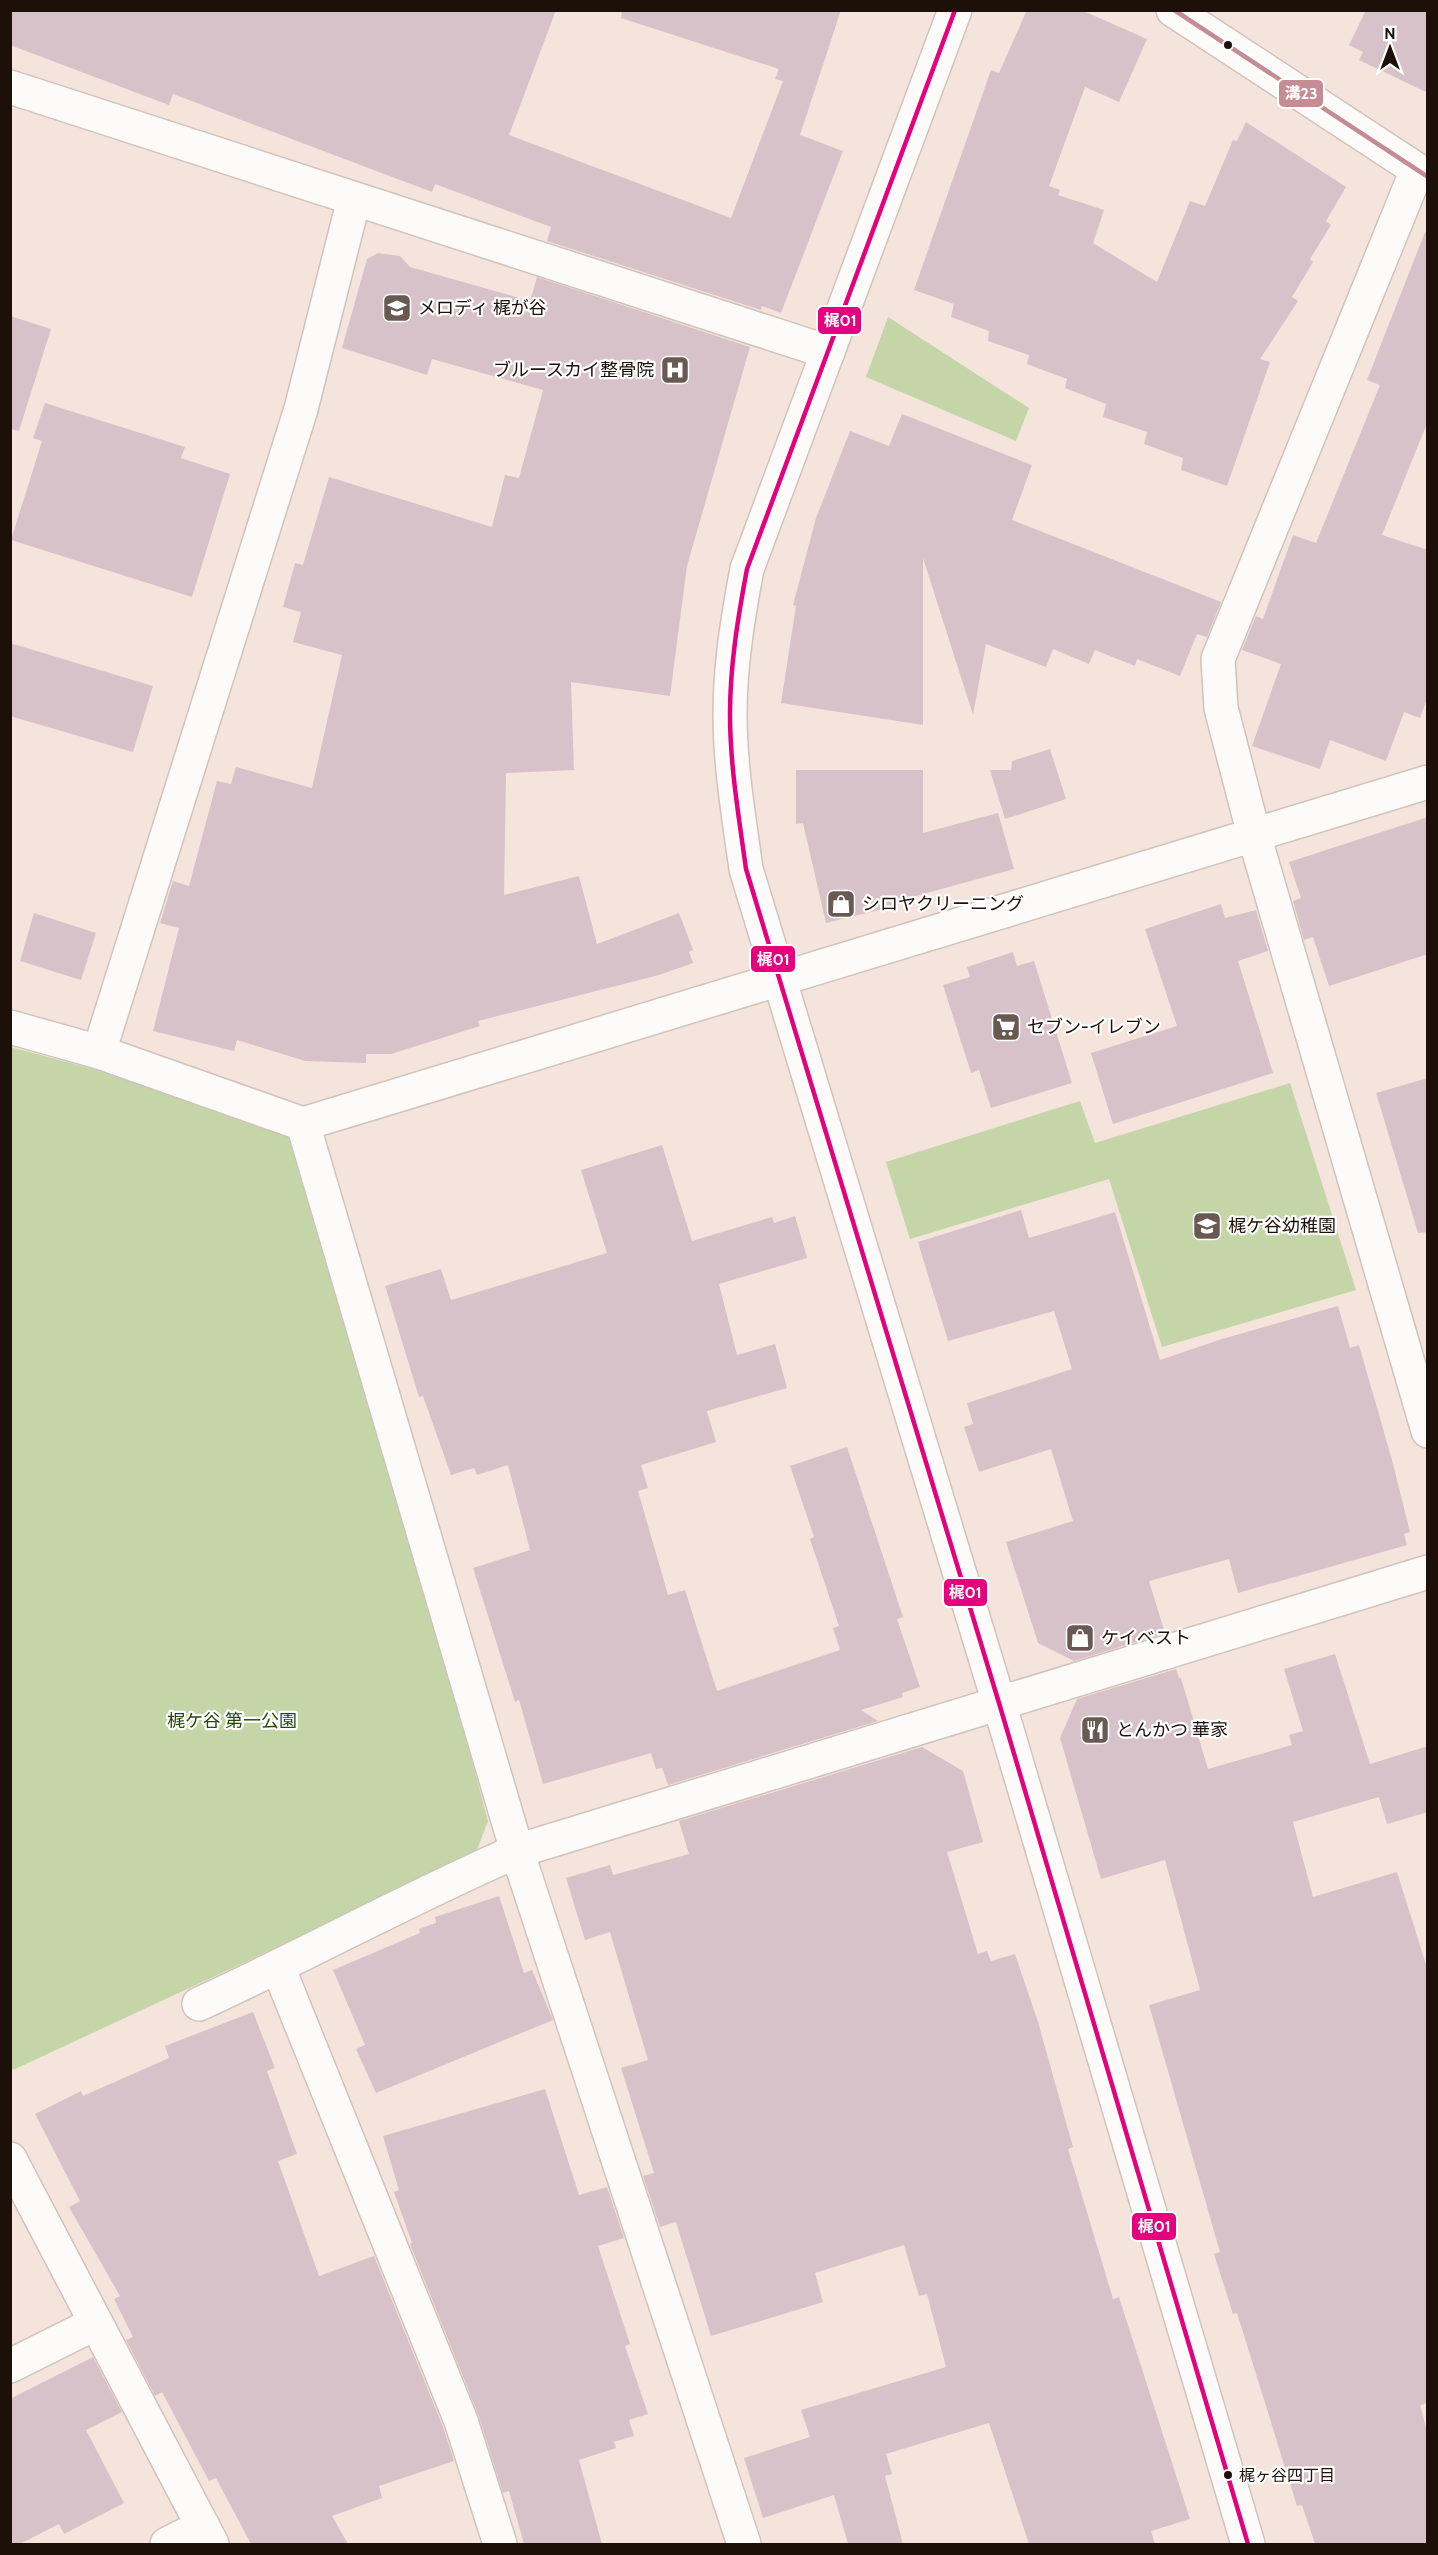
<svg xmlns="http://www.w3.org/2000/svg" width="1438" height="2555" font-family="Cabin,'Noto Sans JP',sans-serif">
<style>
.green{fill:#c4d6a7}
.building{fill:#d8c2ca}
.lines{fill:none;stroke-linecap:round;stroke-linejoin:round}
.street-casing{stroke:#d0c3bb;stroke-width:36}
.secondary-casing{stroke:#d0c3bb;stroke-width:36}
.street{stroke:#fdfbfa;stroke-width:33}
.secondary{stroke:#fdfbfa;stroke-width:33}
.bus-1-casing{stroke:#fff;stroke-width:9}
.bus-2-casing{stroke:#fff;stroke-width:9}
.bus-1{stroke:#e5007d;stroke-width:4.5}
.bus-2{stroke:#c68c93;stroke-width:4.5}
.bus-dot{fill:#1c1009;stroke:#fff;stroke-width:2}
.labels{text-anchor:middle;stroke-width:4.5;stroke-linejoin:round;paint-order:stroke}
.bus-label{font-size:16px;fill:#1c1009;stroke:#fff;text-anchor:start}
.poi-label{font-size:18px;fill:#1c1009;stroke:#fff;text-anchor:start}
.park-label{font-size:18px;fill:#29480d;stroke:#fff}
.line-badge{stroke:#fff;stroke-width:2}
.badge-label{font-size:16px;text-anchor:middle;font-weight:bold;fill:#fff}
</style>
<rect width="100%" height="100%" fill="#f4e4dc"/>
<!-- green -->
<path class="green" d="M888 317 1029 408 1016 441 866 377Z
M10 1047 303 1124 488 1821 475 1855 13 2070 10 2064Z
M1290 1083 1356 1290 1162 1347 1109 1179 910 1239 886 1162 1080 1101 1095 1143Z"/>
<!-- building -->
<path class="building" d="M10 10H556L509 135 731 218 783 81 775 79 779 69 621 18 622 10H841L800 135 843 151 781 313 762 306 761 310 547 241 551 227 435 184 432 192 173 94 169 105 10 45Z
M1027 10H1081L1147 39 1119 102 1085 87 1049 186 1060 190 1058 195 1104 210 1093 243 1157 282 1190 201 1205 206 1233 140 1237 141 1246 122 1346 187 1326 221 1331 225 1310 259 1313 262 1292 297 1298 301 1260 359 1270 362 1227 486 1181 470 1183 458 1144 444 1147 432 1103 417 1106 404 1065 388 1067 379 1027 364 1029 355 988 341 989 331 951 317 954 304 914 290 991 70 999 73Z
M1366 10H1428V93L1359 60 1363 52 1349 45Z
M1425 232 1428 233V421L1382 535 1428 550V696L1420 718 1404 712 1386 761 1330 740 1320 769 1252 746 1281 664 1242 650 1256 616 1263 619 1293 535 1316 543 1380 385 1367 380Z
M378 253 400 256 410 267 530 301 537 277 750 347 687 566 670 696 571 682 574 770 506 773 504 895 579 876 597 944 679 913 693 950 689 952 693 963 659 975 478 1021 480 1026 391 1054H366V1063L305 1061 237 1040 234 1051 153 1031 179 928 160 923 173 881 189 886 217 781 231 784 236 767 312 788 342 655 293 642 301 612 283 607 295 563 303 565 329 477 492 527 505 475 519 478 543 390 432 359 427 375 342 348 367 259Z
M10 316 51 329 19 431 10 429Z
M45 403 185 447 181 458 230 474 192 597 11 540 42 441 33 438Z
M902 414 1032 465 1012 520 1221 602 1207 637 1197 634 1180 676 1137 659 1135 666 1095 650 1089 664 1053 649 1046 667 986 644 973 715 923 558V725L781 703 796 606 793 605 816 518 850 431 889 446Z
M10 643 153 686 133 752 10 716Z
M1050 749 1066 799 1005 819 990 770H1011L1012 761Z
M796 770H923V833L998 813 1014 869 898 901 899 905 826 923 803 823 796 824Z
M1428 817V954L1329 986 1313 937 1304 940 1293 901 1301 898 1289 862Z
M1221 904 1225 918 1256 910 1268 951 1238 961 1273 1073 1113 1124 1091 1053 1177 1026 1145 929Z
M34 913 96 933 81 980 20 961Z
M1013 952 1017 966 1034 961 1072 1083 991 1108 979 1070 971 1073 943 985 970 977 967 967Z
M1428 1078V1232L1418 1233 1376 1093Z
M662 1145 692 1241 772 1217 774 1223 795 1216 807 1258 719 1284 737 1355 775 1344 787 1388 707 1411 716 1442 641 1465 648 1488 638 1491 668 1595 685 1590 717 1691 840 1650 833 1628 839 1626 810 1539 814 1537 790 1466 847 1447 903 1617 897 1619 920 1687 902 1693 903 1697 861 1710 878 1721 668 1785 662 1768 656 1769 651 1753 543 1784 519 1700 515 1702 473 1568 530 1550 508 1465 477 1475 474 1468 451 1475 423 1396 419 1397 385 1286 441 1269 451 1300 607 1253 581 1170Z
M1021 1210 1029 1238 1115 1212 1160 1360 1222 1339 1338 1306 1350 1348 1359 1345 1392 1460 1410 1532 1404 1534 1407 1545 1238 1593 1229 1559 1149 1581 1165 1633 1074 1661 1038 1643 1006 1542 1073 1521 1051 1449 979 1472 964 1427 973 1424 967 1403 1072 1369 1054 1311 948 1341 918 1242Z
M1335 1654 1370 1764 1428 1746V1812L1387 1824 1379 1797 1293 1822 1313 1897 1397 1872 1428 1971V2403L1420 2405 1428 2435V2544H1315L1302 2505 1297 2506 1237 2313 1233 2314 1214 2254 1220 2252 1149 2005 1200 1990 1165 1860 1101 1879 1060 1738 1077 1699 1176 1669 1179 1678H1181L1208 1769 1292 1745 1289 1735 1303 1731 1284 1669Z
M922 1747 963 1771 983 1842 947 1852 978 1954 987 1951 991 1961 1015 1954 1038 2022 1073 2147 1068 2149 1113 2299 1119 2297 1190 2519 1151 2531 1155 2544H1029L989 2423 886 2454 892 2474 885 2476 903 2544H848L834 2495 763 2518 744 2458 810 2437 801 2410 946 2367 927 2294 919 2296 904 2245 815 2273 823 2302 711 2336 676 2222 660 2227 643 2176 654 2173 621 2068 648 2060 610 1932 585 1940 566 1878 610 1865 613 1875 689 1854 679 1821Z
M499 1896 524 1973 532 1970 553 2020 376 2093 356 2049 365 2045 333 1970 420 1933 419 1929 436 1923 435 1917Z
M253 2012 275 2068 267 2071 297 2154 278 2161 319 2276 374 2256 443 2427 454 2461 379 2486 382 2498 332 2516 348 2544H251L216 2478 209 2481 162 2392 155 2396 126 2340 133 2337 114 2299 120 2296 69 2207 80 2201 35 2114 81 2091 83 2096 169 2058 165 2046Z
M545 2089 579 2195 607 2187 624 2238 598 2246 630 2344 625 2346 648 2414 629 2420 634 2436 614 2442 616 2448 579 2460 602 2544H524L509 2491 503 2493 478 2414 410 2244 412 2243 394 2192 399 2190 383 2136Z
M93 2357 122 2412 86 2430 124 2503 64 2534 59 2524 20 2544H10V2399Z"/>
<g class="lines">
<!-- street casing -->
<g class="street-casing">
<path id="street" d="M10 87 828 352
M1417 170 1218 659 1221 708 1254 835 1428 1431
M10 1027 99 1052 303 1124 1428 782
M99 1052 301 409 354 199
M303 1124 517 1851 744 2544
M278 1967 461 2421 500 2544
M199 2004C306 1955 409 1898 517 1851L1428 1572
M10 2159 212 2544
M10 2366 96 2323
M167 2544 203 2526"/>
</g>
<!-- secondary casing -->
<g class="secondary-casing">
<path id="secondary" d="M955 10 747 569C738 617 730 665 730 714 730 766 739 818 746 869L999 1703 1248 2544
M1173 10 1428 177"/>
</g>
<!-- street -->
<use href="#street" class="street"/>
<!-- secondary -->
<use href="#secondary" class="secondary"/>
<!-- bus-1 casing -->
<g class="bus-1-casing">
<path id="bus-1" d="M955 10 747 569C738 617 730 665 730 714 730 766 739 818 746 869L999 1703 1248 2544"/>
</g>
<!-- bus-2 casing -->
<g class="bus-2-casing">
<path id="bus-2" d="M1174 10 1428 177"/>
</g>
<!-- bus-1 -->
<use href="#bus-1" class="bus-1"/>
<!-- bus-2 -->
<use href="#bus-2" class="bus-2"/>
</g>
<!-- icons -->
<defs>
<g id="school-square" transform="scale(1.5)"><rect x="-9" y="-9" width="18" height="18" rx="4" fill="#685a53" stroke="#fff"/><path d="M0-5L7-2L0 1L-7-2ZM-4 1L0 2.5L4 1V4Q0 6-4 4Z" fill="#fff"/></g>
<g id="hospital-square" transform="scale(1.5)"><rect x="-9" y="-9" width="18" height="18" rx="4" fill="#685a53" stroke="#fff"/><path d="M-5-5h3v3.5h4V-5h3V5h-3V1.5h-4V5h-3Z" fill="#fff"/></g>
<g id="shop-square" transform="scale(1.5)"><rect x="-9" y="-9" width="18" height="18" rx="4" fill="#685a53" stroke="#fff"/><path d="M-5-2.5h2.3a2.7 3.5 0 0 1 5.4 0H5L5.5 6h-11ZM-1.5-2.5h3a1.5 2.3 0 0 0-3 0Z" fill="#fff"/></g>
<g id="supermarket-square" transform="scale(1.5)"><rect x="-9" y="-9" width="18" height="18" rx="4" fill="#685a53" stroke="#fff"/><path d="M-6-5.5h2.5l.6 2H6L4.5 2H-2.5L-4.4-4H-6ZM-1.5 3.2a1.3 1.3 0 1 0 .1 0ZM3 3.2a1.3 1.3 0 1 0 .1 0Z" fill="#fff"/></g>
<g id="restaurant-square" transform="scale(1.5)"><rect x="-9" y="-9" width="18" height="18" rx="4" fill="#685a53" stroke="#fff"/><path d="M-5-6h1v4h1v-4h1v4h1v-4h1v5L-1.5 .5V6h-2V.5L-5-1ZM5-6V6H3V1.5H1.5Q1.5-4 5-6Z" fill="#fff"/></g>
</defs>
<g fill-rule="evenodd">
<use href="#school-square" x="397" y="308"/>
<use href="#hospital-square" x="675" y="370"/>
<use href="#shop-square" x="841" y="904"/>
<use href="#supermarket-square" x="1006" y="1027"/>
<use href="#school-square" x="1207" y="1226"/>
<use href="#shop-square" x="1080" y="1638"/>
<use href="#restaurant-square" x="1095" y="1730"/>
</g>
<!-- markers -->
<g class="bus-dot">
<circle cx="1228" cy="45" r="5"/>
<circle cx="1228" cy="2475" r="5"/>
</g>
<g class="labels">
<!-- bus labels -->
<g class="bus-label">
<text x="1239" y="2481">梶ヶ谷四丁目</text>
</g>
<!-- poi labels -->
<g class="poi-label">
<text x="418" y="314">メロディ 梶が谷</text>
<text x="654" y="376" text-anchor="end">ブルースカイ整骨院</text>
<text x="862" y="910">シロヤクリーニング</text>
<text x="1027" y="1033">セブン-イレブン</text>
<text x="1228" y="1232">梶ケ谷幼稚園</text>
<text x="1101" y="1644">ケイベスト</text>
<text x="1116" y="1736">とんかつ 華家</text>
</g>
<!-- park labels -->
<g class="park-label">
<text x="232" y="1727">梶ケ谷 第一公園</text>
</g>
</g>
<g class="line-badge">
<rect x="1278" y="79" width="46" height="29" rx="6" fill="#c68c93"/>
<rect x="817" y="306" width="45" height="29" rx="6" fill="#e5007d"/>
<rect x="750" y="945" width="46" height="28" rx="6" fill="#e5007d"/>
<rect x="943" y="1578" width="45" height="29" rx="6" fill="#e5007d"/>
<rect x="1131" y="2212" width="46" height="29" rx="6" fill="#e5007d"/>
</g>
<g class="badge-label">
<text x="1301" y="99">溝23</text>
<text x="840" y="326">梶01</text>
<text x="773" y="965">梶01</text>
<text x="965" y="1598">梶01</text>
<text x="1154" y="2232">梶01</text>
</g>
<!-- border -->
<rect width="1438" height="2555" fill="none" stroke="#1c1009" stroke-width="24"/>
<!-- north arrow -->
<g transform="translate(1390 48)" stroke="#ffffff" stroke-width="4.5" paint-order="stroke">
<path d="M0-4.5L10 22L0 15L-10 22Z" fill="#1c1009"/>
<text y="-9" font-size="16" font-weight="bold" text-anchor="middle" fill="#1c1009">N</text>
</g>
</svg>
